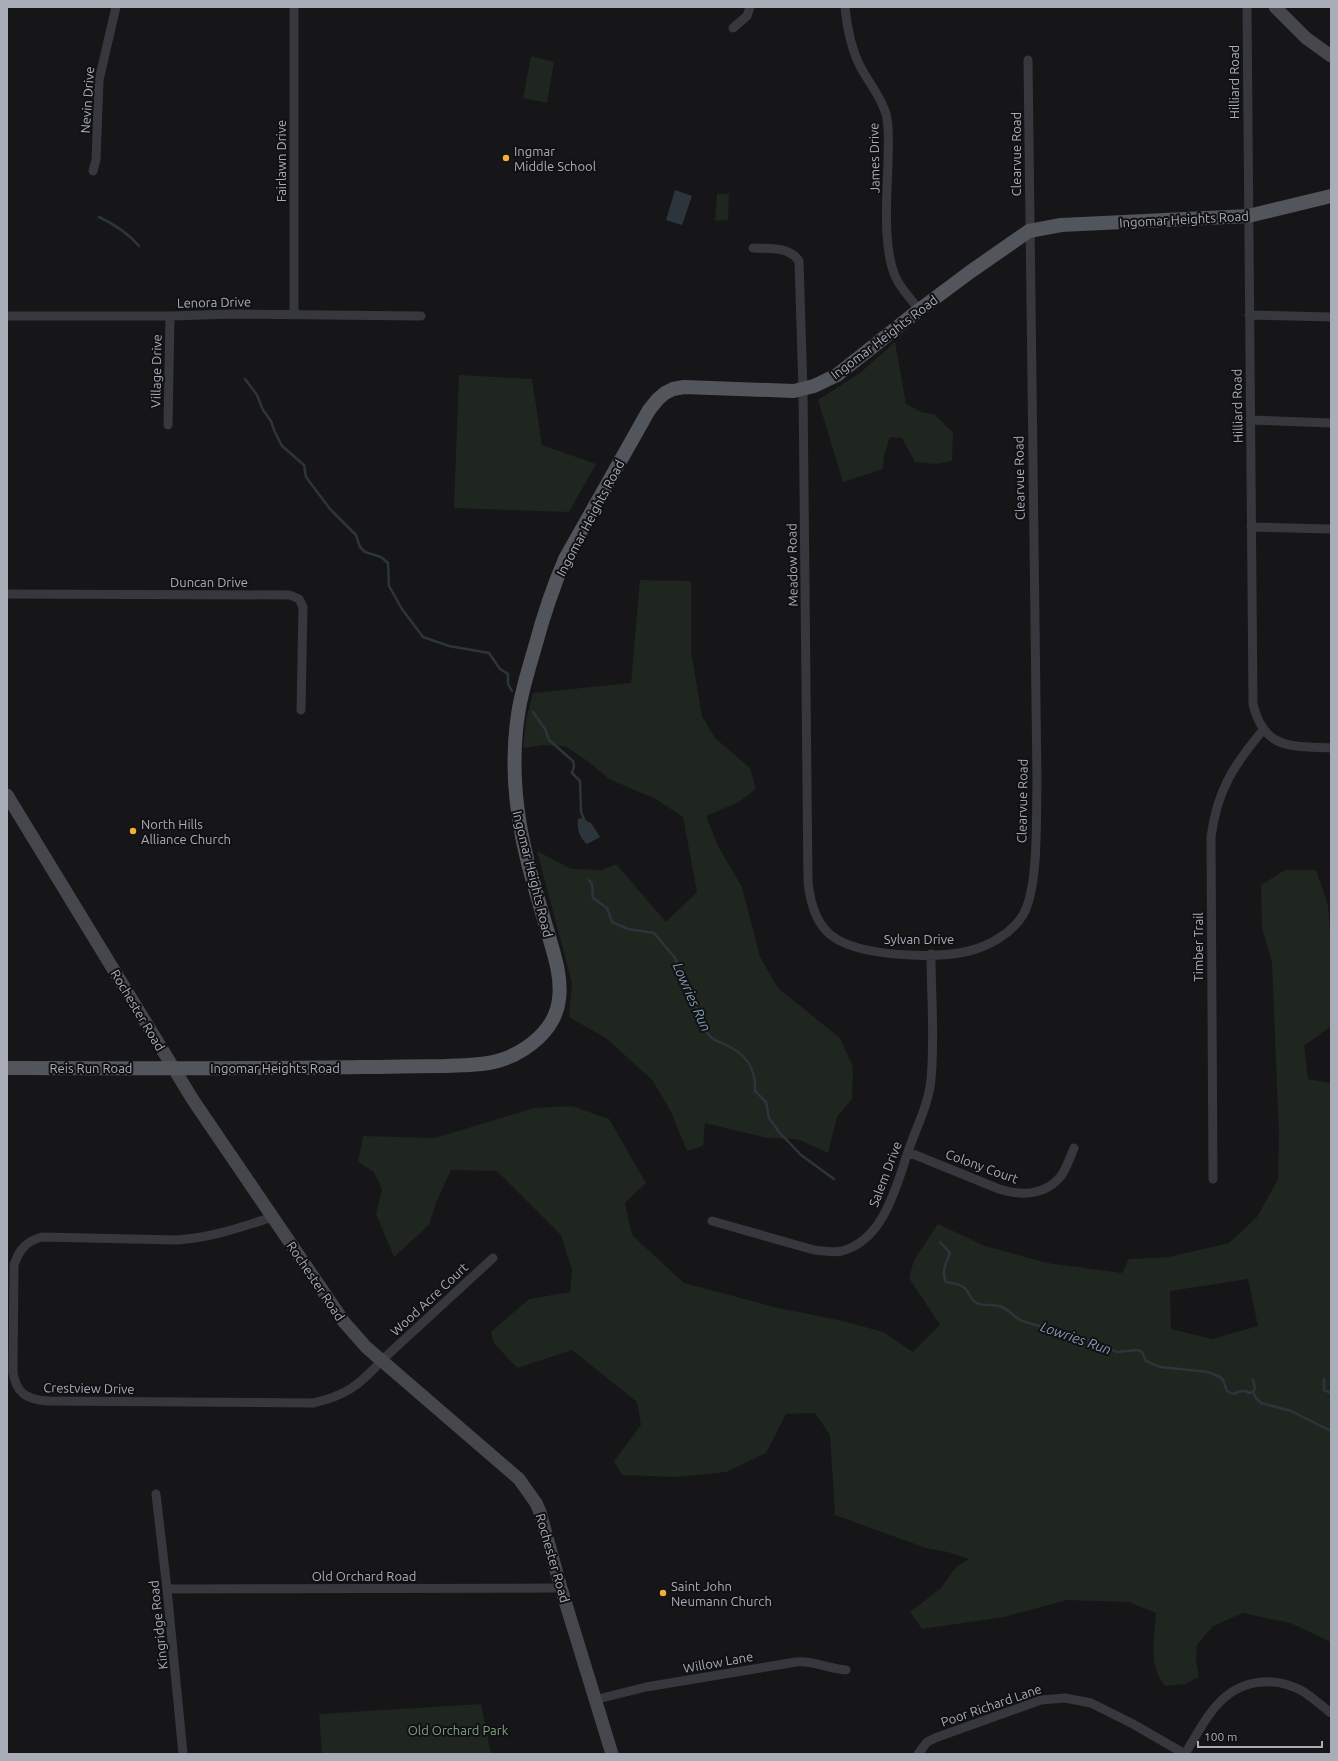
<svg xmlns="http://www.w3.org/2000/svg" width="1338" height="1761" font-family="Ubuntu,sans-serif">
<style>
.green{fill:#1e261f;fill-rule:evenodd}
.water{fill:#2c353c}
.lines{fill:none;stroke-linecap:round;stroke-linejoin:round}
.stream{stroke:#2c353c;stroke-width:2.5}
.street{stroke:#37383d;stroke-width:9}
.secondary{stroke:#45474d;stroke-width:13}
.primary{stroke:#53555c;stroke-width:14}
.poi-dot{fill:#f2b134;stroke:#111113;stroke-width:1.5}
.labels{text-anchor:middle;stroke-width:4;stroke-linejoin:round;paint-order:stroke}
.street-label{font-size:13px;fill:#a8adb8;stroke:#111113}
.poi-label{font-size:13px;fill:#a8adb8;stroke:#111113;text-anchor:start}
.park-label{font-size:13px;fill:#7fa381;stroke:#111113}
.water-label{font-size:14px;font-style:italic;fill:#7f9bb3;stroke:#111113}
</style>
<rect width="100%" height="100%" fill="#161618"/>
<!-- green -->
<path class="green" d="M531 56 554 62 547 103 523 98Z
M717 194H729L728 220 715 221Z
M895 342 906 404 923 413 934 414 953 433 952 461 935 464 915 462 902 438 890 437 884 455 883 469 843 482 818 400 860 373Z
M459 375 532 379 542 445 596 464 569 512 454 508Z
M640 580 691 581V651L702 716 715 738 750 768 756 789 739 802 706 816 718 846 742 887 760 957 778 988 840 1038 853 1067 852 1099 837 1117 828 1153 797 1139 767 1138 705 1123 703 1146 687 1151 671 1112 653 1081 606 1038 569 1017 572 983 537 851 571 869 602 870 616 864 666 922 697 892 683 817 656 799 609 779 589 762 565 746 542 745 523 748 526 720 533 693 631 683Z
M1285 870H1316L1328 905 1331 946V1026L1304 1046 1308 1079 1331 1083V1642L1290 1623 1243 1613 1213 1626 1197 1645 1196 1661 1199 1677 1185 1684 1165 1686C1148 1666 1154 1638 1156 1613L1129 1602 1067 1600 1004 1617 922 1629 910 1612 941 1588 955 1568 969 1559 948 1552 926 1548 835 1515 830 1435 815 1413 786 1414 766 1453 726 1472 677 1477 622 1475 614 1461 641 1425 637 1402 572 1350 517 1368 494 1343 491 1332 529 1299 570 1292 572 1270 561 1235 497 1171 451 1170 436 1203 429 1225 394 1257 376 1214 382 1189 374 1172 358 1162 363 1136 435 1138 534 1108 572 1106 609 1119 646 1183 625 1203 632 1235 684 1283 774 1307 843 1321 883 1332 913 1352 940 1325 909 1278 914 1260 938 1224 985 1246 1047 1263 1122 1273 1129 1259 1169 1257 1229 1243 1257 1217 1278 1179 1279 1135 1272 963 1262 928 1261 885ZM1248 1279 1258 1326 1212 1339 1171 1329 1170 1291Z
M481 1704 491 1754H322L319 1714Z"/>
<!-- water -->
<path class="water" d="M675 190 692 196 682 225 666 220Z
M580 818 591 823 600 837 587 844C579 837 577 829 578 819Z"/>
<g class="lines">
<!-- stream -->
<path class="stream" d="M99 217C114 224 128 233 139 246
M245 379 257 395 263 410 271 421 274 430 282 446 304 465 306 477 330 509 356 535 360 547 365 552 381 557 388 563 389 586 402 609 423 637 449 646 489 653 500 669 508 674V684L512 691
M533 712 545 729 549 740 573 761 574 766 572 773 580 781 581 812 585 822
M589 880 592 884 593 898 607 908 612 922 628 929 654 933 675 958 708 1034C714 1042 722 1042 730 1047 748 1056 756 1072 755 1091L766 1102 769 1118 779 1132 801 1155 834 1179
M940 1242 950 1253C946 1263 941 1272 946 1282 956 1284 964 1284 969 1294 971 1297 972 1300 975 1302 982 1307 993 1303 1002 1307 1009 1310 1014 1317 1022 1321L1101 1344 1116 1352 1138 1350 1142 1352 1146 1361 1160 1367 1208 1372 1220 1377 1223 1380 1227 1391 1233 1394C1239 1392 1244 1389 1249 1393L1253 1392
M1324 1379V1390L1331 1393
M1253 1380 1255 1388 1253 1392
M1253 1392 1256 1398 1261 1403 1291 1411 1331 1431"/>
<!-- street -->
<path class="street" d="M294 7V314
M845 7C847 27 851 48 860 66 868 82 881 96 886 114 890 129 888 147 888 163 887 196 882 251 897 280 903 291 912 300 919 310
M1247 7 1253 704C1264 750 1291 746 1331 748
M733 28 747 16 750 7
M93 171 96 160 99 80 116 7
M753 248C769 249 789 246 799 261L803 390 808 882C810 901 816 924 832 936 860 957 935 959 969 951 989 946 1012 933 1023 915 1039 887 1036 816 1037 783L1028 60
M1249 315 1331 317
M7 316H170L234 314 421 316
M1250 420 1331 423
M168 425 170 316
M1251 527 1331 529
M7 594 290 595 299 599 303 607 301 710
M908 1152 999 1189C1020 1196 1045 1196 1061 1176 1067 1168 1070 1157 1074 1148
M1213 1179 1211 837C1217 790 1234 765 1263 730
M273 1217C241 1227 211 1238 177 1240L42 1237C26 1241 19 1250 14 1265L13 1372C16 1394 28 1400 49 1401L313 1403C345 1396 360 1385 382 1360L493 1258
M712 1221 814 1250C823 1251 833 1253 842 1251 886 1239 897 1182 910 1146 918 1124 929 1102 931 1079 935 1038 931 995 931 954
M156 1494 167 1589 183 1754
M167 1589 561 1588
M594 1700 646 1687 796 1662C813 1660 829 1669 846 1670
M918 1754 927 1742 935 1738 1041 1700 1065 1698 1091 1703 1133 1724 1185 1754C1195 1738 1204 1719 1217 1705 1240 1679 1274 1675 1304 1692 1313 1698 1322 1706 1331 1713"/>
<!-- secondary -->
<path class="secondary" d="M1275 7 1306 38 1331 56
M7 795 193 1100 344 1322 366 1347 519 1479 536 1503 540 1512 561 1588 612 1754"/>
<!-- primary -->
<path class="primary" d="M7 1068C125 1068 243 1069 361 1067 389 1067 417 1066 445 1066 463 1065 483 1066 501 1060 528 1051 556 1029 559 999 562 977 554 954 548 933 541 909 534 886 528 863 515 812 510 760 519 708 523 687 529 667 535 647 543 617 553 587 565 559L649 410 658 399 665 393 673 389 684 387 794 391 814 386 837 375 919 310 970 272 1029 231 1061 225 1248 216 1331 196"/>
</g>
<!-- markers -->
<g class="poi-dot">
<circle cx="506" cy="158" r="4"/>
<circle cx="133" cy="831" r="4"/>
<circle cx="663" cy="1593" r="4"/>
</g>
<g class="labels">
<!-- street labels -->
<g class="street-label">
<text transform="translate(1234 82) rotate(-90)" y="5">Hilliard Road</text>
<text transform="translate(87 100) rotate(-86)" y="5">Nevin Drive</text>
<text transform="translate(1016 154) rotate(-90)" y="5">Clearvue Road</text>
<text transform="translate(874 158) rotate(-91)" y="5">James Drive</text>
<text transform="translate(281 161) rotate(-90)" y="5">Fairlawn Drive</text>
<text transform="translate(1184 219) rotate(-3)" y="5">Ingomar Heights Road</text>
<text transform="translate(214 302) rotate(-1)" y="5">Lenora Drive</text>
<text transform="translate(884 337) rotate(-37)" y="5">Ingomar Heights Road</text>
<text transform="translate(156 371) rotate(-89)" y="5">Village Drive</text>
<text transform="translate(1237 406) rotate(-91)" y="5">Hilliard Road</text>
<text transform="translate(1019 478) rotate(-91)" y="5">Clearvue Road</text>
<text transform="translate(590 518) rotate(-62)" y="5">Ingomar Heights Road</text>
<text transform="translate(792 565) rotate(-91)" y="5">Meadow Road</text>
<text x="209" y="587">Duncan Drive</text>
<text transform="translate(1022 801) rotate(-89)" y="5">Clearvue Road</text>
<text transform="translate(533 874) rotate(76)" y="5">Ingomar Heights Road</text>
<text x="919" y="944">Sylvan Drive</text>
<text transform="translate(1198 947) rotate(-90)" y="5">Timber Trail</text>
<text transform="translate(138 1010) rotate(59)" y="5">Rochester Road</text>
<text x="91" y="1073">Reis Run Road</text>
<text x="275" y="1073">Ingomar Heights Road</text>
<text transform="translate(982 1166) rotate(20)" y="5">Colony Court</text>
<text transform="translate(885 1174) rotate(-69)" y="5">Salem Drive</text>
<text transform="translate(316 1281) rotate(56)" y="5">Rochester Road</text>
<text transform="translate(429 1299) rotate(-43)" y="5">Wood Acre Court</text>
<text transform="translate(89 1388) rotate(1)" y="5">Crestview Drive</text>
<text transform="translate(553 1558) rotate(74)" y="5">Rochester Road</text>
<text x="364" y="1581">Old Orchard Road</text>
<text transform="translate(158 1625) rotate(-96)" y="5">Kingridge Road</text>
<text transform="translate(718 1662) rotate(-10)" y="5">Willow Lane</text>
<text transform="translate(991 1705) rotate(-19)" y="5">Poor Richard Lane</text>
</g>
<!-- poi labels -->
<g class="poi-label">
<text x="514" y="156">Ingmar<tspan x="514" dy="15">Middle School</tspan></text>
<text x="141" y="829">North Hills<tspan x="141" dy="15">Alliance Church</tspan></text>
<text x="671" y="1591">Saint John<tspan x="671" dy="15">Neumann Church</tspan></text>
</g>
<!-- park labels -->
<g class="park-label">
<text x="458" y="1735">Old Orchard Park</text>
</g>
<!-- water labels -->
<g class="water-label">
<text transform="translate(692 997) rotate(66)" y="5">Lowries Run</text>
<text transform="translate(1076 1338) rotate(19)" y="5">Lowries Run</text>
</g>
</g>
<!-- border -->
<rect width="1338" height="1761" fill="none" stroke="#a8adb8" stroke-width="16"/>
<!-- scale -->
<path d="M1198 1741v6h124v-6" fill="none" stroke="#a8adb8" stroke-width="2"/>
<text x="1204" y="1741" font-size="12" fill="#a8adb8" stroke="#111113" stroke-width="3" paint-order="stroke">100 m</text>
</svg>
